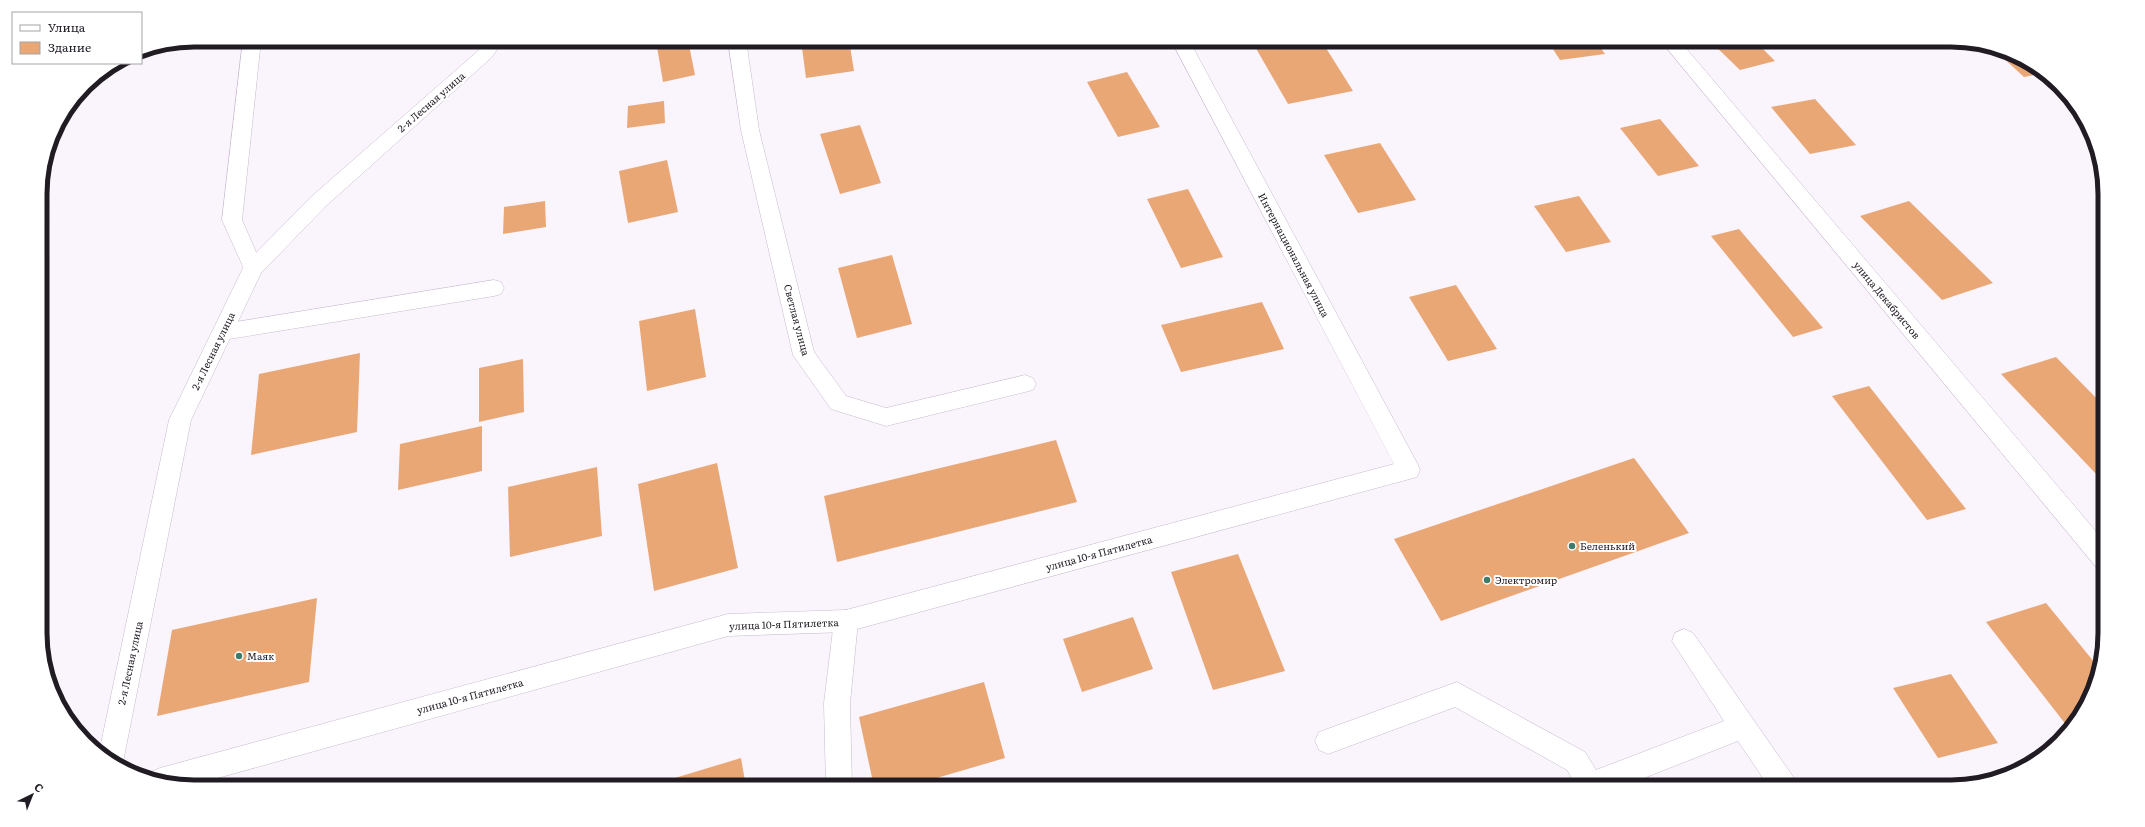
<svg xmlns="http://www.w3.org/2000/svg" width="2145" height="827" font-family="Literata,serif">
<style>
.building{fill:#eaa776}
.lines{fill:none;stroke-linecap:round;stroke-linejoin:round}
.lane-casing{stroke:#c8b9cf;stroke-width:1}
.street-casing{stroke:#c8b9cf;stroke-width:1}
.lane{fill:#fff;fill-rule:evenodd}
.street{fill:#fff;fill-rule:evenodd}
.poi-dot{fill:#3d7c6a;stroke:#fff;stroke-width:1.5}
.labels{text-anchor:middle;stroke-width:4;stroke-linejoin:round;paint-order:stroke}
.street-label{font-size:10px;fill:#211b24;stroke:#fff}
.poi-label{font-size:10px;fill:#211b24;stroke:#fff;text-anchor:start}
.rim{fill:none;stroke:#211b24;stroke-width:5}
</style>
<rect width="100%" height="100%" fill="#faf4fd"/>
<!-- building -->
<path class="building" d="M688 40 695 75 663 82 657 47Z
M801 40H849L854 71 806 78Z
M1278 40H1321L1353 91 1288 104 1254 45Z
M1547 40H1595L1605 54 1560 60Z
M1714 40H1754L1775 61 1740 70 1710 41Z
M2007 51 2037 66 2044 73 2024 77 1998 53Z
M1127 72 1160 127 1118 137 1087 82Z
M1815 99 1856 145 1810 154 1771 107Z
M664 101 665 123 627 128 628 106Z
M1660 119 1699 166 1658 176 1620 128Z
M860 125 881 183 840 194 820 134Z
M1380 143 1416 200 1358 213 1324 155Z
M667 160 678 212 628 223 619 171Z
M1188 189 1223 257 1181 268 1147 199Z
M1579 196 1611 242 1566 252 1534 206Z
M545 201 546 227 503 234 504 207Z
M1909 201 1993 283 1942 300 1860 216Z
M1739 229 1823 328 1793 337 1711 236Z
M892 255 912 324 857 338 838 268Z
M1456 285 1497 349 1448 361 1409 297Z
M1262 302 1284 349 1181 372 1161 325Z
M695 309 706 377 647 391 639 321Z
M360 353 357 432 251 455 259 374Z
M2056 357 2104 406 2105 474 2098 476 2001 374Z
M523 359 524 412 479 422V368Z
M1869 386 1966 509 1927 520 1832 396Z
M482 426V471L398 490 400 444Z
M1056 440 1077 502 837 562 824 496Z
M1634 458 1689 533 1441 621 1394 539Z
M717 463 738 568 654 591 638 484Z
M597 467 602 536 510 557 508 487Z
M1238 554 1285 671 1213 690 1171 572Z
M317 598 309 682 157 716 172 630Z
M2046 603 2099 668 2097 683 2079 719 2075 723 2067 726 1986 622Z
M1133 617 1153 669 1082 692 1063 639Z
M1951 674 1998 743 1938 758 1893 688Z
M984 682 1005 758 906 787H874L859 717Z
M741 758 746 787H645Z"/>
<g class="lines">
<!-- lane casing -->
<g class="lane-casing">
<path id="lane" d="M243 40H261L242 220 263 268 260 273 253 276 246 273 222 220Z
M494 280 501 282 504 288 501 294 494 296 223 340 216 338 213 332 216 326 223 324Z
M846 610 855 613 858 621 850 703 852 787H826L824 703 834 621 837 613Z
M1684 629 1693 633 1794 778 1798 787H1769L1738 741 1621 787H1577L1567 770 1455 707 1328 754 1319 750 1315 741 1319 732 1457 682 1585 752 1596 770 1724 721 1672 641 1675 633Z"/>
</g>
<!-- street casing -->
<g class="street-casing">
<path id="street" d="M486 40H504L491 58 326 206 261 273 191 420 123 762 121 767 108 761 99 753 169 420 243 268 246 263 312 196 479 50Z
M728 40H746L759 130 814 352 846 396 886 408 1025 375 1033 378 1036 384 1033 390 886 426 831 409 793 355 741 130Z
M1171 40H1189L1417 463 1420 470 1417 477 846 632 728 636 189 786 147 779 151 772 160 768 728 614 846 610 1394 464Z
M1660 40H1679L2105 542V571L2097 568Z"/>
</g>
<!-- lane -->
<use href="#lane" class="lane"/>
<!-- street -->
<use href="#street" class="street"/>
</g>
<!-- markers -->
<g class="poi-dot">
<circle cx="1572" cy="546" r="4"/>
<circle cx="1487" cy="580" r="4"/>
<circle cx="239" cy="656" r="4"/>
</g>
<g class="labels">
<!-- street labels -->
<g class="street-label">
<text transform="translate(431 102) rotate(-41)" y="4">2-я Лесная улица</text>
<text transform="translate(1294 255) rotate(62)" y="4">Интернациональная улица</text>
<text transform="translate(1887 300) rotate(50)" y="4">улица Декабристов</text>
<text transform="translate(797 320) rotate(75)" y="4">Светлая улица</text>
<text transform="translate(213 351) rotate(-64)" y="4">2-я Лесная улица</text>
<text transform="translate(1099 553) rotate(-15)" y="4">улица 10-я Пятилетка</text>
<text transform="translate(784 624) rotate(-2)" y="4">улица 10-я Пятилетка</text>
<text transform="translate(130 663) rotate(-78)" y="4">2-я Лесная улица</text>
<text transform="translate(470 696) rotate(-15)" y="4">улица 10-я Пятилетка</text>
</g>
<!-- poi labels -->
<g class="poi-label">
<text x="1580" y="550">Беленький</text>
<text x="1495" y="584">Электромир</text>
<text x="247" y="660">Маяк</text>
</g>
</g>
<!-- crop -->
<path d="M0 0H2145V827H0ZM194 47H1951A147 147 0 0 1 2098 194V633A147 147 0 0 1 1951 780H194A147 147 0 0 1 47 633V194A147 147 0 0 1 194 47Z" fill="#fff" fill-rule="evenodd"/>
<path class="rim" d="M194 47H1951A147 147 0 0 1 2098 194V633A147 147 0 0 1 1951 780H194A147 147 0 0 1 47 633V194A147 147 0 0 1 194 47Z"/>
<!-- legend -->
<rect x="12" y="12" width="130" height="52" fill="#ffffff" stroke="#a6a4a7"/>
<rect x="20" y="25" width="20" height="6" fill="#ffffff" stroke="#a6a4a7"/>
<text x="48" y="32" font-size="12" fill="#211b24">Улица</text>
<rect x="20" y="42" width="20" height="12" fill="#eaa776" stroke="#a6a4a7"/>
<text x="48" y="52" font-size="12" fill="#211b24">Здание</text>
<!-- north arrow -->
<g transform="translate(32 795) rotate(43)" stroke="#ffffff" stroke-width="3" paint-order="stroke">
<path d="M0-3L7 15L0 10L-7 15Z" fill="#211b24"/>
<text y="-6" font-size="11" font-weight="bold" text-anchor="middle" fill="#211b24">С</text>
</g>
</svg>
